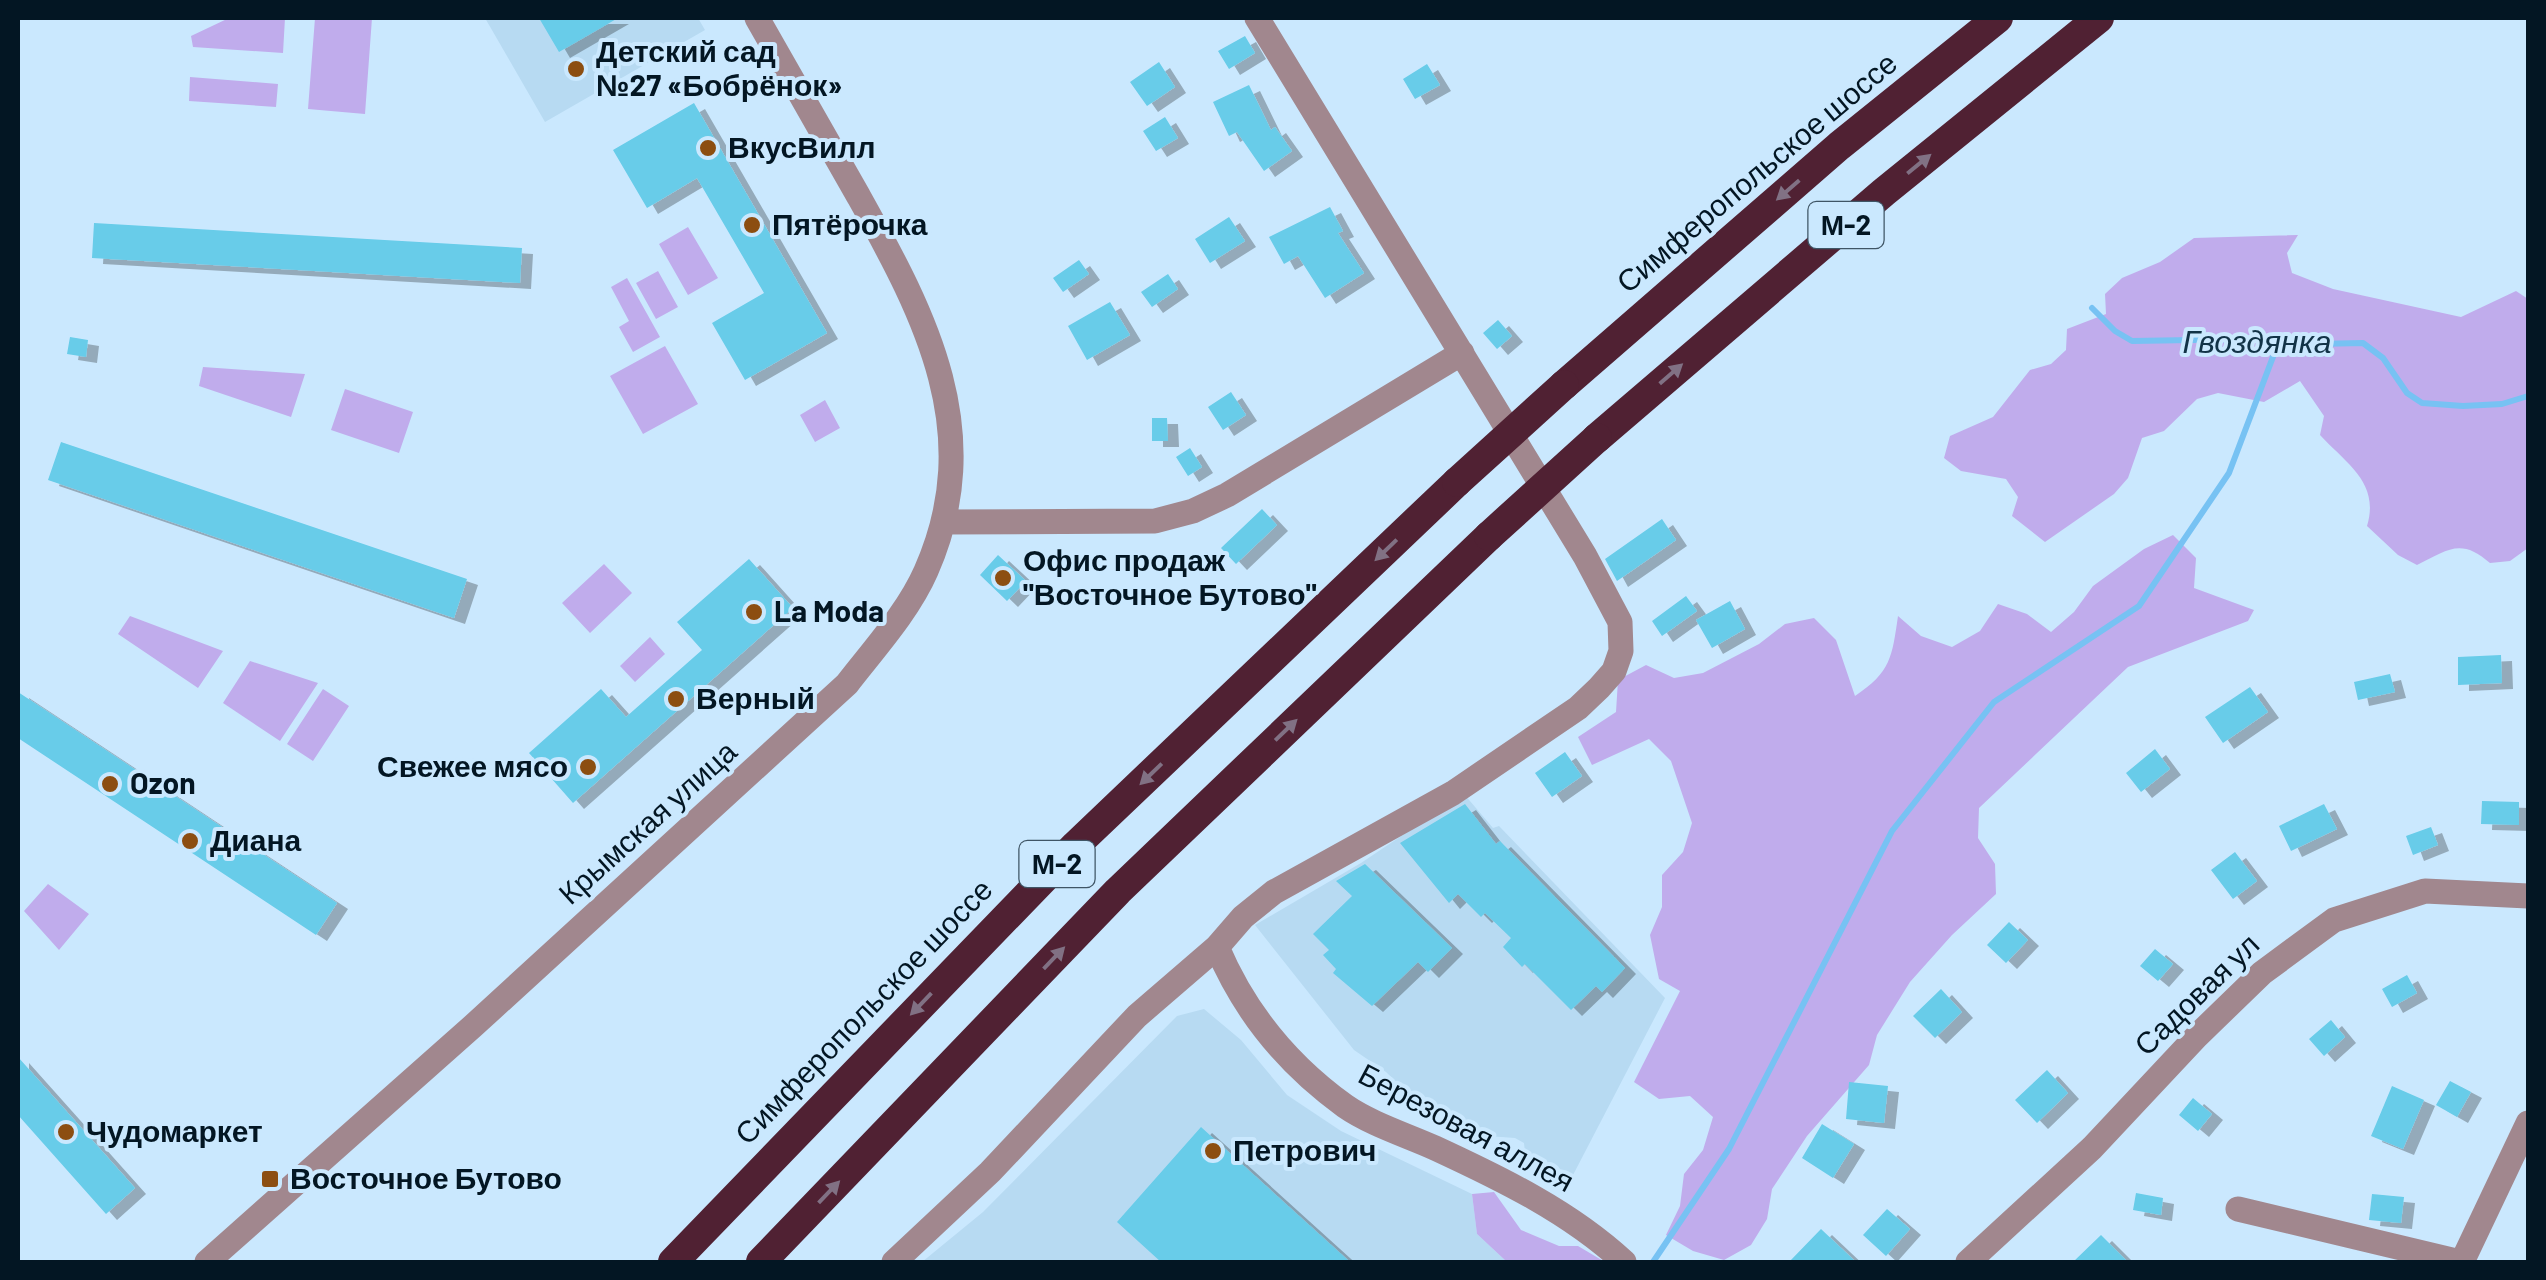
<svg xmlns="http://www.w3.org/2000/svg" width="2546" height="1280" font-family="Barlow,sans-serif">
<style>
.built{fill:#b7daf2}
.green{fill:#c0acec}
.lines{fill:none;stroke-linecap:round;stroke-linejoin:round}
.stream{stroke:#77c2f3;stroke-width:6}
.building{fill:#67cce9;filter:url(#shadow)}
.minor{stroke:#a1878e;stroke-width:25}
.highway{stroke:#502133;stroke-width:30}
.highway-bridge{stroke:#502133;stroke-width:30}
.oneway{fill:#817184}
.poi-dot{fill:#8c4e11;stroke:#cae8fe;stroke-width:4}
.labels{text-anchor:middle;stroke-width:8;stroke-linejoin:round;paint-order:stroke}
.shield{fill:#cae8fe;stroke:#3f5565;stroke-width:2.5}
.shield-label{font-size:28px;font-weight:bold;fill:#031623}
.poi-label{font-size:30px;font-weight:bold;fill:#031623;stroke:#cae8fe;text-anchor:start}
.street-label{font-size:30px;fill:#031623;stroke:#cae8fe}
.water-label{font-size:32px;font-style:italic;fill:#123347;stroke:#cae8fe}
</style>
<defs>
<filter id="shadow"><feDropShadow dx="11" dy="6" stdDeviation="0" flood-color="#0004"/></filter>
</defs>
<rect width="100%" height="100%" fill="#cae8fe"/>
<!-- built -->
<path class="built" d="M485 18H698L705 30 545 122Z
M1464 794 1493 828 1499 826 1665 998 1573 1175 1525 1153 1524 1143 1515 1138 1487 1136 1415 1100 1386 1072 1354 1050 1255 925 1361 863Z
M1204 1009 1241 1040 1287 1095 1341 1131 1472 1194 1477 1234 1507 1262H922L983 1212 1177 1016Z"/>
<!-- green -->
<path class="green" d="M229 18H285L283 53 193 47 191 36Z
M315 18H372L365 114 308 109Z
M190 77 278 84 276 107 189 101Z
M688 227 718 278 688 295 659 244Z
M2298 235 2287 253 2292 273 2333 289 2461 317 2516 291 2528 299V548L2510 561 2490 563C2461 537 2447 550 2417 565L2398 555 2367 526C2380 483 2347 464 2320 435L2324 416 2300 381 2264 402 2218 393 2197 399 2164 431 2142 438 2128 478 2114 494 2045 542 2012 516 2018 497 2006 479 1961 471 1944 458 1950 436 1993 417 2030 370 2051 364 2066 350 2067 329 2106 314 2105 294 2122 278 2160 262 2194 238Z
M658 271 678 307 656 319 636 283Z
M627 278 660 337 633 352 619 327 629 321 611 287Z
M665 346 698 404 643 434 610 376Z
M203 367 305 374 291 417 199 386Z
M345 389 413 412 399 453 331 430Z
M825 400 840 428 815 442 800 415Z
M2173 535 2196 558 2194 588 2254 610 2248 621 2128 667 1979 808 1978 838 1995 864 1996 894 1952 935 1910 982 1877 1035 1869 1065 1807 1136 1772 1189 1767 1219 1751 1245 1724 1260 1693 1251 1666 1235 1680 1206 1684 1174 1703 1150 1713 1117 1690 1096 1659 1099 1634 1082 1680 991 1659 979 1650 935 1662 907V875L1683 852 1692 823 1671 761 1649 739 1592 765 1578 737 1616 712 1618 680 1646 665 1674 678 1703 673 1759 644 1785 624 1814 618 1836 640 1855 696C1891 672 1892 657 1898 616L1921 636 1952 647 1980 631 1998 604 2027 614 2051 632 2074 612 2093 586 2144 549Z
M604 564 632 593 590 633 562 603Z
M130 616 223 651 198 688 118 634Z
M650 637 665 654 635 682 620 666Z
M250 661 318 683 280 741 223 703Z
M323 689 349 706 313 761 287 744Z
M48 884 89 914 59 950 24 911Z
M1494 1192 1521 1230 1559 1246H1578L1605 1262H1507L1477 1234 1472 1194Z"/>
<g class="lines">
<!-- stream -->
<path class="stream" d="M2092 308 2115 331 2132 341 2253 339 2315 344 2363 343 2383 358 2407 393 2422 403 2463 406 2502 404 2528 396
M1653 1262 1729 1149 1892 831 1994 702 2139 606 2229 473 2279 341"/>
</g>
<!-- building -->
<path class="building" d="M539 18H618L559 52Z
M1245 36 1255 53 1229 69 1218 51Z
M1159 62 1175 87 1147 106 1130 82Z
M1427 64 1440 85 1415 99 1403 79Z
M1249 85 1271 130 1275 127 1292 151 1264 171 1237 132 1229 136 1213 102Z
M694 103 827 333 745 380 712 323 764 293 697 178 647 208 613 150Z
M1165 117 1178 138 1156 151 1143 131Z
M1330 207 1343 231 1338 233 1364 273 1325 298 1298 256 1284 264 1269 237Z
M1229 217 1245 241 1210 263 1195 239Z
M94 223 522 248 520 283 92 258Z
M1079 260 1089 274 1063 292 1053 278Z
M1168 274 1178 289 1152 307 1141 292Z
M1110 302 1130 335 1087 360 1068 326Z
M1498 320 1512 336 1497 349 1483 333Z
M70 337 88 340 86 357 67 354Z
M1231 392 1246 415 1223 430 1208 407Z
M1152 418H1167L1168 441H1152Z
M61 442 467 579 454 618 48 480Z
M1190 448 1202 467 1188 476 1176 457Z
M1262 509 1277 525 1236 564 1221 548Z
M1662 519 1676 540 1617 581 1605 559Z
M998 555 1026 581 1007 601 980 575Z
M749 559 793 608 573 803 529 753 601 689 626 717 702 650 677 622Z
M1686 596 1697 611 1662 636 1652 621Z
M1730 601 1745 629 1712 648 1696 620Z
M2501 655 2502 683 2458 685V657Z
M2390 674 2395 692 2358 700 2354 682Z
M2250 687 2268 712 2223 743 2205 717Z
M18 692 337 903 316 935 18 738Z
M2155 749 2170 769 2141 792 2126 773Z
M1565 752 1582 776 1552 797 1535 773Z
M2482 801 2519 802V825L2481 824Z
M1465 804 1496 844 1500 841 1625 968 1602 992 1596 986 1571 1010 1525 964 1522 967 1503 947 1511 938 1485 913 1481 917 1458 894 1449 903 1400 843Z
M2324 804 2337 829 2291 851 2279 826Z
M2431 827 2438 845 2413 855 2406 836Z
M2235 852 2257 881 2233 899 2211 870Z
M1365 864 1452 948 1428 972 1418 962 1372 1006 1333 973 1336 969 1323 955 1329 950 1313 934 1352 896 1336 881Z
M2009 922 2028 940 2006 963 1987 945Z
M2155 949 2173 964 2158 981 2140 966Z
M2407 975 2417 993 2392 1007 2382 989Z
M1941 989 1962 1012 1935 1038 1913 1016Z
M2331 1020 2345 1037 2324 1056 2309 1039Z
M18 1057 135 1188 106 1214 18 1115Z
M2047 1070 2068 1093 2037 1123 2015 1100Z
M2450 1081 2471 1092 2457 1117 2436 1105Z
M1849 1082 1888 1086 1884 1123 1846 1119Z
M2392 1086 2424 1100 2403 1149 2371 1136Z
M2193 1098 2212 1114 2198 1131 2179 1115Z
M1822 1124 1854 1144 1833 1178 1802 1158Z
M1201 1127 1350 1262H1161L1117 1222Z
M2136 1193 2163 1198 2161 1215 2133 1210Z
M2372 1194 2404 1197 2401 1223 2369 1220Z
M1887 1209 1910 1229 1886 1256 1863 1235Z
M1821 1229 1856 1262H1789Z
M2101 1235 2128 1262H2073Z"/>
<g class="lines">
<!-- minor -->
<path class="minor" d="M943 522 1155 521 1193 511 1227 495 1462 353
M1217 947C1244 1011 1288 1065 1345 1106 1371 1124 1406 1135 1435 1148 1502 1179 1570 1212 1624 1262
M2238 1209 2460 1262
M207 1262 473 1026 847 684C874 649 908 612 926 571 987 433 926 317 859 197 825 137 791 77 757 18
M894 1262 990 1172 1137 1016 1217 947 1243 917 1274 892 1453 793 1578 708 1599 688 1614 671 1621 651 1620 622 1585 556 1257 18
M1968 1262 2092 1148 2197 1036 2262 973 2334 920 2425 891 2528 896
M2462 1262 2528 1123"/>
<!-- highway -->
<path class="highway" d="M1564 385 1839 146 1998 18
M1597 438 1884 192 2099 18
M673 1262 1076 845 1457 482
M761 1262 1118 891 1489 536"/>
<!-- highway-bridge -->
<path class="highway-bridge" d="M1457 482 1564 385
M1489 536 1597 438"/>
</g>
<!-- one-way arrows -->
<defs><path id="oneway-solid" d="M-6-.8H1V-3.2L6.5 0L1 3.2V.8H-6Z" transform="scale(2.5)"/></defs>
<g class="oneway">
<use href="#oneway-solid" transform="translate(1919 164) rotate(-39)"/>
<use href="#oneway-solid" transform="translate(1788 190) rotate(139)"/>
<use href="#oneway-solid" transform="translate(1671 374) rotate(-41)"/>
<use href="#oneway-solid" transform="translate(1386 550) rotate(136)"/>
<use href="#oneway-solid" transform="translate(1286 730) rotate(-44)"/>
<use href="#oneway-solid" transform="translate(1151 774) rotate(136)"/>
<use href="#oneway-solid" transform="translate(1054 958) rotate(-46)"/>
<use href="#oneway-solid" transform="translate(921 1004) rotate(134)"/>
<use href="#oneway-solid" transform="translate(829 1192) rotate(-46)"/>
</g>
<!-- markers -->
<g class="poi-dot">
<circle cx="576" cy="69" r="10"/>
<circle cx="708" cy="148" r="10"/>
<circle cx="752" cy="225" r="10"/>
<circle cx="1003" cy="578" r="10"/>
<circle cx="754" cy="612" r="10"/>
<circle cx="676" cy="699" r="10"/>
<circle cx="588" cy="767" r="10"/>
<circle cx="110" cy="784" r="10"/>
<circle cx="190" cy="841" r="10"/>
<circle cx="66" cy="1132" r="10"/>
<circle cx="1213" cy="1151" r="10"/>
<rect x="260" y="1169" width="20" height="20" rx="5"/>
</g>
<g class="labels">
<!-- shield labels -->
<g class="shield">
<rect x="1808.5" y="202" width="75" height="46" rx="8"/>
<rect x="1019.5" y="841" width="75" height="46" rx="8"/>
</g>
<g class="shield-label">
<text x="1846" y="235">М-2</text>
<text x="1057" y="874">М-2</text>
</g>
<!-- poi labels -->
<g class="poi-label">
<text x="596" y="62">Детский сад<tspan x="596" dy="34">№27 «Бобрёнок»</tspan></text>
<text x="728" y="158">ВкусВилл</text>
<text x="772" y="235">Пятёрочка</text>
<text x="1023" y="571">Офис продаж<tspan x="1023" dy="34">"Восточное Бутово"</tspan></text>
<text x="774" y="622">La Moda</text>
<text x="696" y="709">Верный</text>
<text x="568" y="777" text-anchor="end">Свежее мясо</text>
<text x="130" y="794">Ozon</text>
<text x="210" y="851">Диана</text>
<text x="86" y="1142">Чудомаркет</text>
<text x="1233" y="1161">Петрович</text>
<text x="290" y="1189">Восточное Бутово</text>
</g>
<!-- street labels -->
<g class="street-label">
<text transform="translate(1757 173) rotate(-40)" y="10">Симферопольское шоссе</text>
<text transform="translate(648 823) rotate(-42)" y="10">Крымская улица</text>
<text transform="translate(2197 995) rotate(-44)" y="10">Садовая ул</text>
<text transform="translate(864 1012) rotate(-46)" y="10">Симферопольское шоссе</text>
<text transform="translate(1466 1128) rotate(28)" y="10">Березовая аллея</text>
</g>
<!-- water labels -->
<g class="water-label">
<text x="2257" y="353">Гвоздянка</text>
</g>
</g>
<!-- border -->
<rect width="2546" height="1280" fill="none" stroke="#031623" stroke-width="40"/>
</svg>
